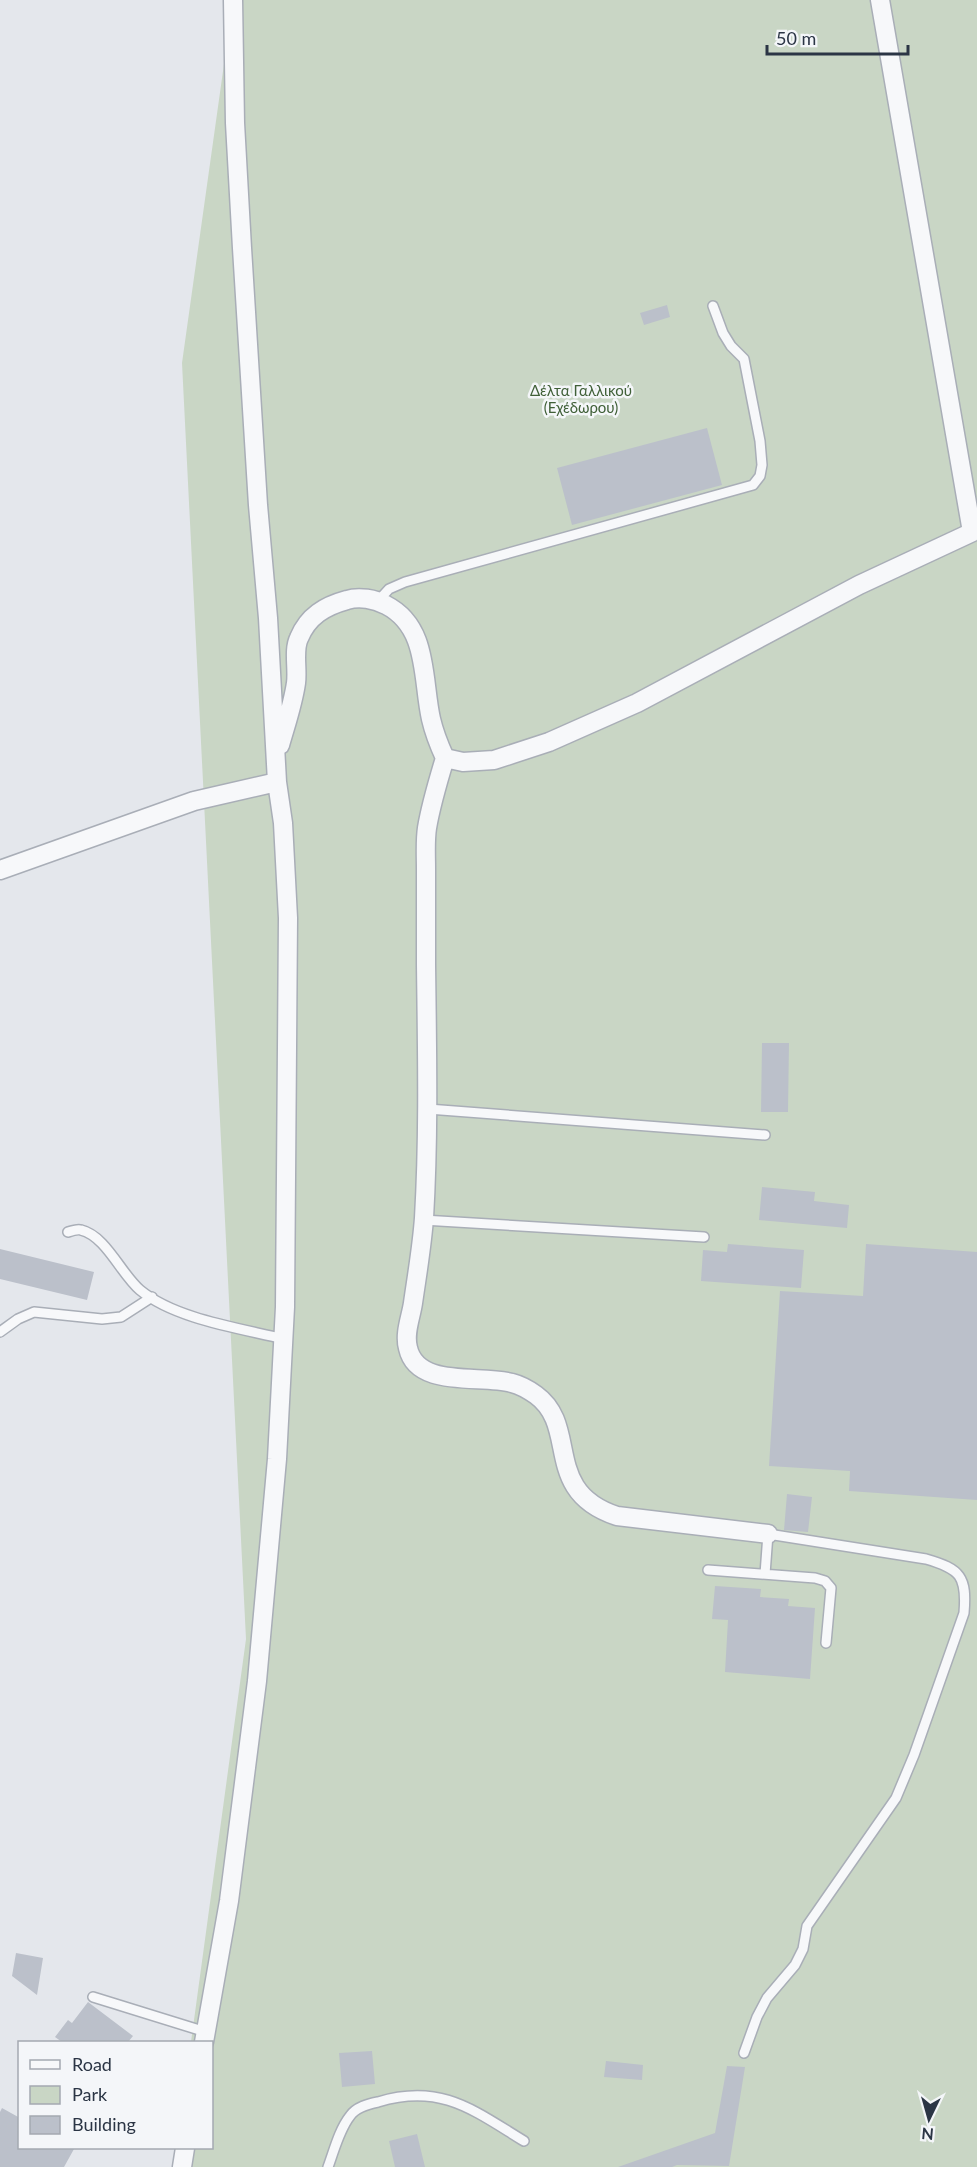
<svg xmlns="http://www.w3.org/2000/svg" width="977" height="2167" font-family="Lato,sans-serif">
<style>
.green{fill:#c9d6c5}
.building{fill:#bbc0ca}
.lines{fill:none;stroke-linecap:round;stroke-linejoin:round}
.service-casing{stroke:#a9aeb7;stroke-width:12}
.minor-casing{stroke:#a9aeb7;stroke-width:21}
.service{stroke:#f7f8fa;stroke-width:9}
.minor{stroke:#f7f8fa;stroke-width:18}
.labels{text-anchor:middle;stroke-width:5;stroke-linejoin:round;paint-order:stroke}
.park-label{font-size:15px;fill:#406038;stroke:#f4f6f9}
</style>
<rect width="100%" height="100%" fill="#e4e7ec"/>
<!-- green -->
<path class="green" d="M233 0H977V2167H173L176 2148H212V2042H191L246 1639 182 363Z"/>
<!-- building -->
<path class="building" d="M667 305 670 317 644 325 640 313Z
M707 428 722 485 572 525 557 468Z
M762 1043H789L788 1112H761Z
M762 1187 815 1192 814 1201 849 1205 847 1228 759 1220Z
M728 1244 804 1250 801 1288 701 1281 703 1250 727 1252Z
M866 1244 977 1252V1500L849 1491 850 1471 769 1466 780 1291 863 1296Z
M0 1249 94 1272 87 1300 0 1279Z
M787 1494 812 1497 808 1532 784 1530Z
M715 1586 761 1589 760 1597 789 1599 788 1606 815 1608 810 1679 725 1672 728 1620 712 1619Z
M16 1953 43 1958 37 1995 12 1976Z
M88 2002 133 2036 128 2042H62L55 2037 68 2020 72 2023Z
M372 2051 375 2084 342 2087 339 2053Z
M606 2061 643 2065 642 2080 604 2077Z
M727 2066 745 2067 729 2166 677 2165 672 2167H618L715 2133Z
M2 2108 20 2118V2148L74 2149 64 2167H0V2112Z
M417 2134 425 2167H395L389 2141Z"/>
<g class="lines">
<!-- service casing -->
<g class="service-casing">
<path id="service" d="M378 601 389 589 405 582 753 485 760 476 762 465 760 441 744 359 731 346 723 333 713 306
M428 1109 765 1135
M423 1220 704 1237
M68 1232C71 1231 78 1229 81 1230 106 1236 121 1274 140 1290 175 1319 239 1328 284 1339
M0 1332 18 1319 34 1312 102 1319 121 1317 152 1297
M708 1570 815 1578 825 1581 831 1588 826 1643
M93 1997 206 2032
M744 2053 757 2017 767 1998 795 1965 803 1949 807 1926 896 1798 914 1755 964 1613C967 1577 961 1569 926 1559L768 1534 765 1574
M328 2167C334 2151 339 2130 350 2116 356 2107 368 2104 378 2102 441 2083 473 2110 524 2141"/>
</g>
<!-- minor casing -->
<g class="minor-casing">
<path id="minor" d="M880 0 972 532
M280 745C286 724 293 704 296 683 298 669 293 650 299 638 308 616 325 606 347 600 359 596 375 599 386 605 429 627 422 679 431 719 434 732 439 745 445 758L463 762 494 760 549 742 637 703 859 585 977 530
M445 758C438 781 431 804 427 828 425 841 426 855 426 869 426 900 426 932 426 964 427 1048 429 1133 424 1218 422 1246 417 1275 413 1303 411 1317 404 1333 408 1348 417 1389 481 1374 512 1383 520 1385 529 1390 536 1395 580 1427 541 1491 617 1516L768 1534
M0 870 194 801 277 782
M204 2042 229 1901 257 1681 277 1459 285 1307 288 918 283 823 277 782 268 618 258 505 242 248 235 123 233 0
M182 2167 185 2148"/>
</g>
<!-- service -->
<use href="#service" class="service"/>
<!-- minor -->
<use href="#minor" class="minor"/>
</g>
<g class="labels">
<!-- park labels -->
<g class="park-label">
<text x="581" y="396">Δέλτα Γαλλικού<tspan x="581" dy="17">(Εχέδωρου)</tspan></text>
</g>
</g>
<!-- legend -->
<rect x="18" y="2041" width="195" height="108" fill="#f4f6f9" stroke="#a4a9b1" stroke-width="1.5"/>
<rect x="30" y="2060" width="30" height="9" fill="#f7f8fa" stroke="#a4a9b1" stroke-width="1.5"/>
<text x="72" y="2071" font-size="18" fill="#2b3545">Road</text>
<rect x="30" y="2086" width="30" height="18" fill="#c9d6c5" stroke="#a4a9b1" stroke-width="1.5"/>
<text x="72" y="2101" font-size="18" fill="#2b3545">Park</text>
<rect x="30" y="2116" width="30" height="18" fill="#bbc0ca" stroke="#a4a9b1" stroke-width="1.5"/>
<text x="72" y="2131" font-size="18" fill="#2b3545">Building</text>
<!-- north arrow -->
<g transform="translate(929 2119) rotate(185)" stroke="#f4f6f9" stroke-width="4.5" paint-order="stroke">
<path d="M0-4.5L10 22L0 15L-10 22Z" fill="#2b3545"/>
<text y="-9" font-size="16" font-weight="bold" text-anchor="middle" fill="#2b3545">N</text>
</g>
<!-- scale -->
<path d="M767 45v9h141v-9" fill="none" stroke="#2b3545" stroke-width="3"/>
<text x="776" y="45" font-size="18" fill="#2b3545" stroke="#f4f6f9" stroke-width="4.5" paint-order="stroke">50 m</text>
</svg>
